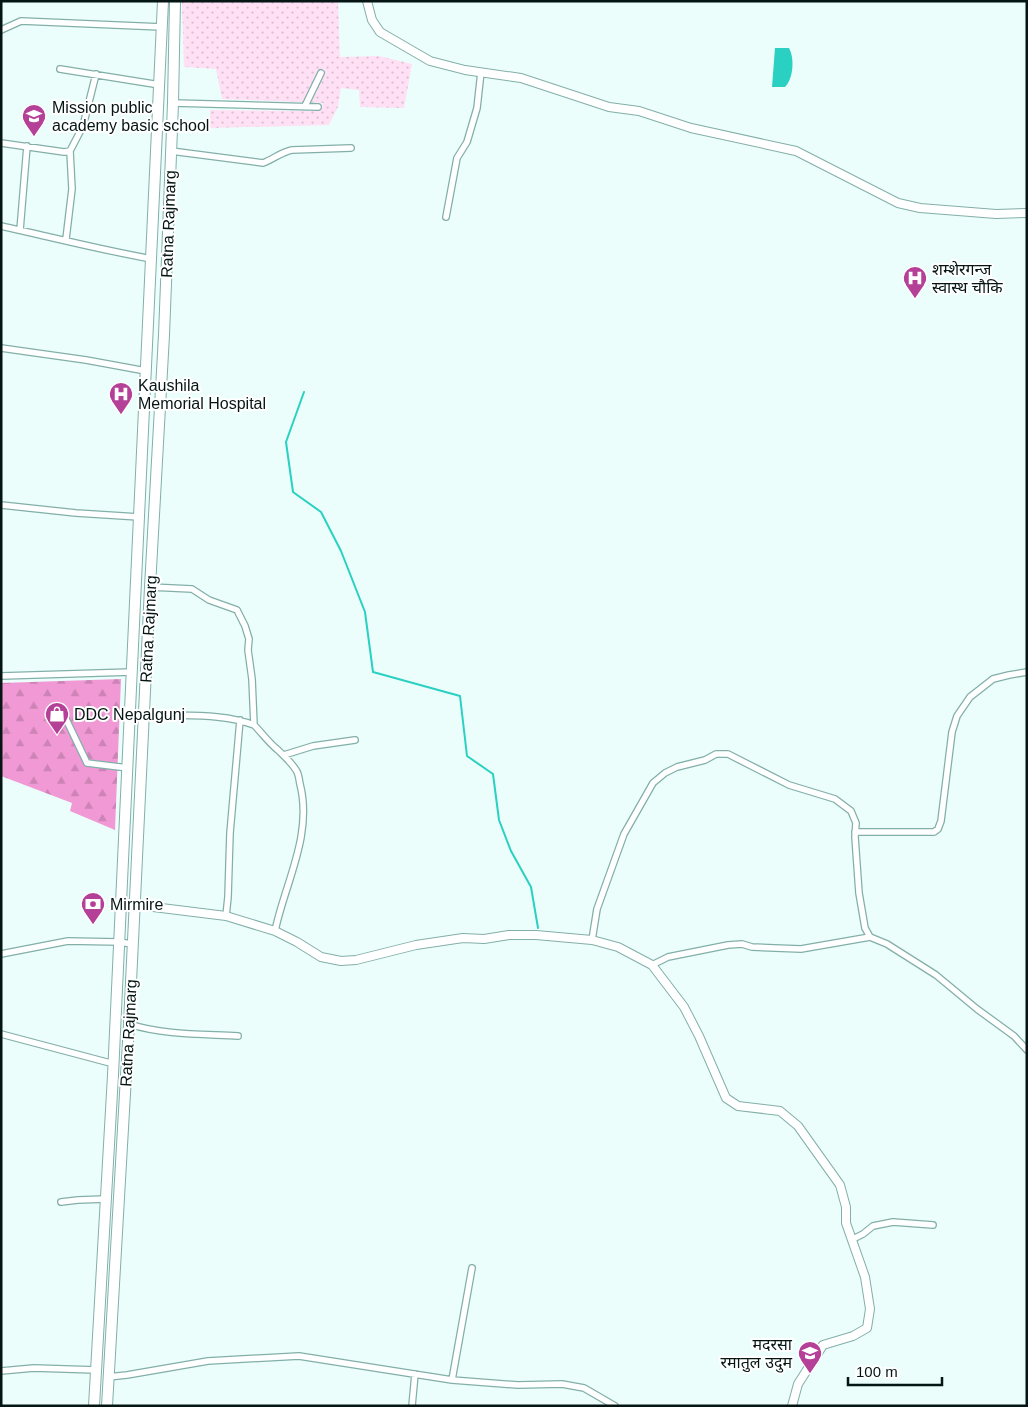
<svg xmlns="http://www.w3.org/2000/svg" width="1028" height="1407" font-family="Arial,'Noto Sans Devanagari',sans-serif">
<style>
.grass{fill:url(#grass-dots)}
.forest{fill:url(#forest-firs)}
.water{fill:#2ad0c1}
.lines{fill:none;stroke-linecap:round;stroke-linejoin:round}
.stream{stroke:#2ad0c1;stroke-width:2}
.minor-casing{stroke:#83afa9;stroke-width:8}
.tertiary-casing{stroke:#83afa9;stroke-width:10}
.trunk-casing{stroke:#83afa9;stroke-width:12}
.minor{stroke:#fff;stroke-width:5.5}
.tertiary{stroke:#fff;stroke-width:8}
.trunk{stroke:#fff;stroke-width:10}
.labels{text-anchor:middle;stroke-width:4;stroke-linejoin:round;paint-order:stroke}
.poi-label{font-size:16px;fill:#041513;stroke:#fff;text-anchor:start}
.street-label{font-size:16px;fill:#041513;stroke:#fff}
</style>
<defs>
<pattern id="grass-dots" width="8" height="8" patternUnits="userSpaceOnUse" patternTransform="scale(1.25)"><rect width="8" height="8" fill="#ffe0f4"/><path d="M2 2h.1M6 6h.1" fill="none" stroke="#d9bfd0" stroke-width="1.8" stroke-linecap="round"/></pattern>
<pattern id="forest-firs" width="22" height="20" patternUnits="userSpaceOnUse" patternTransform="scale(1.25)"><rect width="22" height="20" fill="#f199d5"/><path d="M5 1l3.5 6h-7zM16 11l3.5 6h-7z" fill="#cd83b6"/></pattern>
</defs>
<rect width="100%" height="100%" fill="#ebfefb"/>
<!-- grass -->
<path class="grass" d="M182 1H338L340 57 379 56 412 64 404 108 360 107 359 90 341 88 338 107 329 125 210 128V110L320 111 323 103 222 99 216 69 184 67Z"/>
<!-- forest -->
<path class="forest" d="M121 679 115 830 70 811 72 803 1 776V683Z"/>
<!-- water -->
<path class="water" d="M775 48H789C795 59 793 79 785 87H772Z"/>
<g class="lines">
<!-- stream -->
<path class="stream" d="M304 392 286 442 293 492 321 512 341 551 365 612 373 672 460 696 467 756 493 774 499 820 511 851 531 887 538 928"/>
<!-- minor casing -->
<g class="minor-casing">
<path id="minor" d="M1 30 21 21 162 27
M60 69 160 85
M173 103 318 107
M305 106 321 73
M1 143 64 152 70 151
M171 151 263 163C274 159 281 152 292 150L351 148
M446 217 457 158 467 142 477 108 481 72
M1 226C51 237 101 250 152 259
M20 230 27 146
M66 239 72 189 70 151 83 126 96 74
M1 348 86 360 146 371
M1 505 76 513 139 517
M150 587 192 589 209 600 237 610 245 626 249 639 248 650 252 679 254 725C262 733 269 743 278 750 284 756 291 762 296 770 299 774 299 780 300 784 313 835 285 883 275 931
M1 676 132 672
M144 714C179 717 221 712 254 725
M65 717 87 763 128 768
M284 755 313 746 355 740
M855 832H934L938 829 941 821 952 732 957 716 970 697 993 679 1009 675 1027 672
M226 916 228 897 230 833 240 720
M592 940 597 909 624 834 653 783 665 773 677 767 705 760 716 754H728L789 785 835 799 851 811 856 823 855 837 859 893 865 928 870 937
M1 954 68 941 119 942 132 944
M652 965 668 957 728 945 742 944 752 947 801 949 870 937 887 944 936 975 977 1009 1014 1036 1027 1050
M129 1024C163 1035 202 1034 238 1036
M1 1034 114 1064
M61 1202 78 1200 106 1199
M853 1239 863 1234 873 1226 893 1222 933 1225
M1 1371 34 1368 96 1370
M108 1377 127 1375 208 1361 299 1356 452 1380 518 1385 562 1384 584 1388 615 1406
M452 1380 472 1268
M412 1406 415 1374"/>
</g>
<!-- tertiary casing -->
<g class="tertiary-casing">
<path id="tertiary" d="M367 1 372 20 380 32 430 61 465 70 521 78 609 107 639 111 691 128 796 151 898 203 920 208 996 214 1027 213
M121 903 226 916 275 931 297 942 321 957 341 961 356 960 416 945 463 938 484 939 509 935H536L592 940 618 947 652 965 684 1007 699 1036 726 1098 738 1106 780 1111 798 1126 840 1185 846 1207V1223L865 1277 870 1309 867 1328 853 1336 823 1345 798 1384 792 1406"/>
</g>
<!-- trunk casing -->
<g class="trunk-casing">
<path id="trunk" d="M94 1406 113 1075 163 1
M107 1406 129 1024 150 587 164 335 173 103 175 1"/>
</g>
<!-- minor -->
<use href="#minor" class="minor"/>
<!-- tertiary -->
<use href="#tertiary" class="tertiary"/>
<!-- trunk -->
<use href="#trunk" class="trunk"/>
</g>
<!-- icons -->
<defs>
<g id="school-pin" transform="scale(1.25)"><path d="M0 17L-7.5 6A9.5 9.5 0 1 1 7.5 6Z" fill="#b54097" stroke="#fff"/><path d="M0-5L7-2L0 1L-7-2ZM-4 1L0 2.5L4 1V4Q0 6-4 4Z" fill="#fff"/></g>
<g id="hospital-pin" transform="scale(1.25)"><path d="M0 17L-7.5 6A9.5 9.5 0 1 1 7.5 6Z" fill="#b54097" stroke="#fff"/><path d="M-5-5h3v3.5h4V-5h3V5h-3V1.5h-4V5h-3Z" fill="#fff"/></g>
<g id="shop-pin" transform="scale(1.25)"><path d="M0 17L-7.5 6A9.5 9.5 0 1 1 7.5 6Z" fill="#b54097" stroke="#fff"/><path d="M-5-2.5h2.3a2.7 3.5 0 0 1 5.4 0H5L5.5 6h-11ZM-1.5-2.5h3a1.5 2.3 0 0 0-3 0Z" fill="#fff"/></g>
<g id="bank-pin" transform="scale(1.25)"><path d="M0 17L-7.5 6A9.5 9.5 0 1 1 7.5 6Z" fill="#b54097" stroke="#fff"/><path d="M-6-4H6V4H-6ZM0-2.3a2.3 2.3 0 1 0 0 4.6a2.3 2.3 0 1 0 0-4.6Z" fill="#fff"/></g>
</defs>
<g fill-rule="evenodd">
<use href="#school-pin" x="34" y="116"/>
<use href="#hospital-pin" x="915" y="278"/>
<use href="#hospital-pin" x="121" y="394"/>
<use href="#shop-pin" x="57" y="714"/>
<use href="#bank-pin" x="93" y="904"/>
<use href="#school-pin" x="810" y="1353"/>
</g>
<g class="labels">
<!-- poi labels -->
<g class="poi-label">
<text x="52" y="113">Mission public<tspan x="52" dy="18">academy basic school</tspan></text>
<text x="932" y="275">शम्शेरगन्ज<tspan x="932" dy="18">स्वास्थ चौकि</tspan></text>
<text x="138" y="391">Kaushila<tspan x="138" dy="18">Memorial Hospital</tspan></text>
<text x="74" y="720">DDC Nepalgunj</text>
<text x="110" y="910">Mirmire</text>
<text x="792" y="1350" text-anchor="end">मदरसा<tspan x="792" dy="18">रमातुल उदुम</tspan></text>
</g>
<!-- street labels -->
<g class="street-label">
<text transform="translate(168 224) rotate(-88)" y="6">Ratna Rajmarg</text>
<text transform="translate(148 629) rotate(-87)" y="6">Ratna Rajmarg</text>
<text transform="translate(128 1033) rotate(-87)" y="6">Ratna Rajmarg</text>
</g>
</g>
<!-- border -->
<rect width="1028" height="1407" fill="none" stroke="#041513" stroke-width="5"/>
<!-- scale -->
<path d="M848 1377v8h94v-8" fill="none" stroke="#041513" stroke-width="2.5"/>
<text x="856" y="1377" font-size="15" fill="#041513" stroke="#ffffff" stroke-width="4" paint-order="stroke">100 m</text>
</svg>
